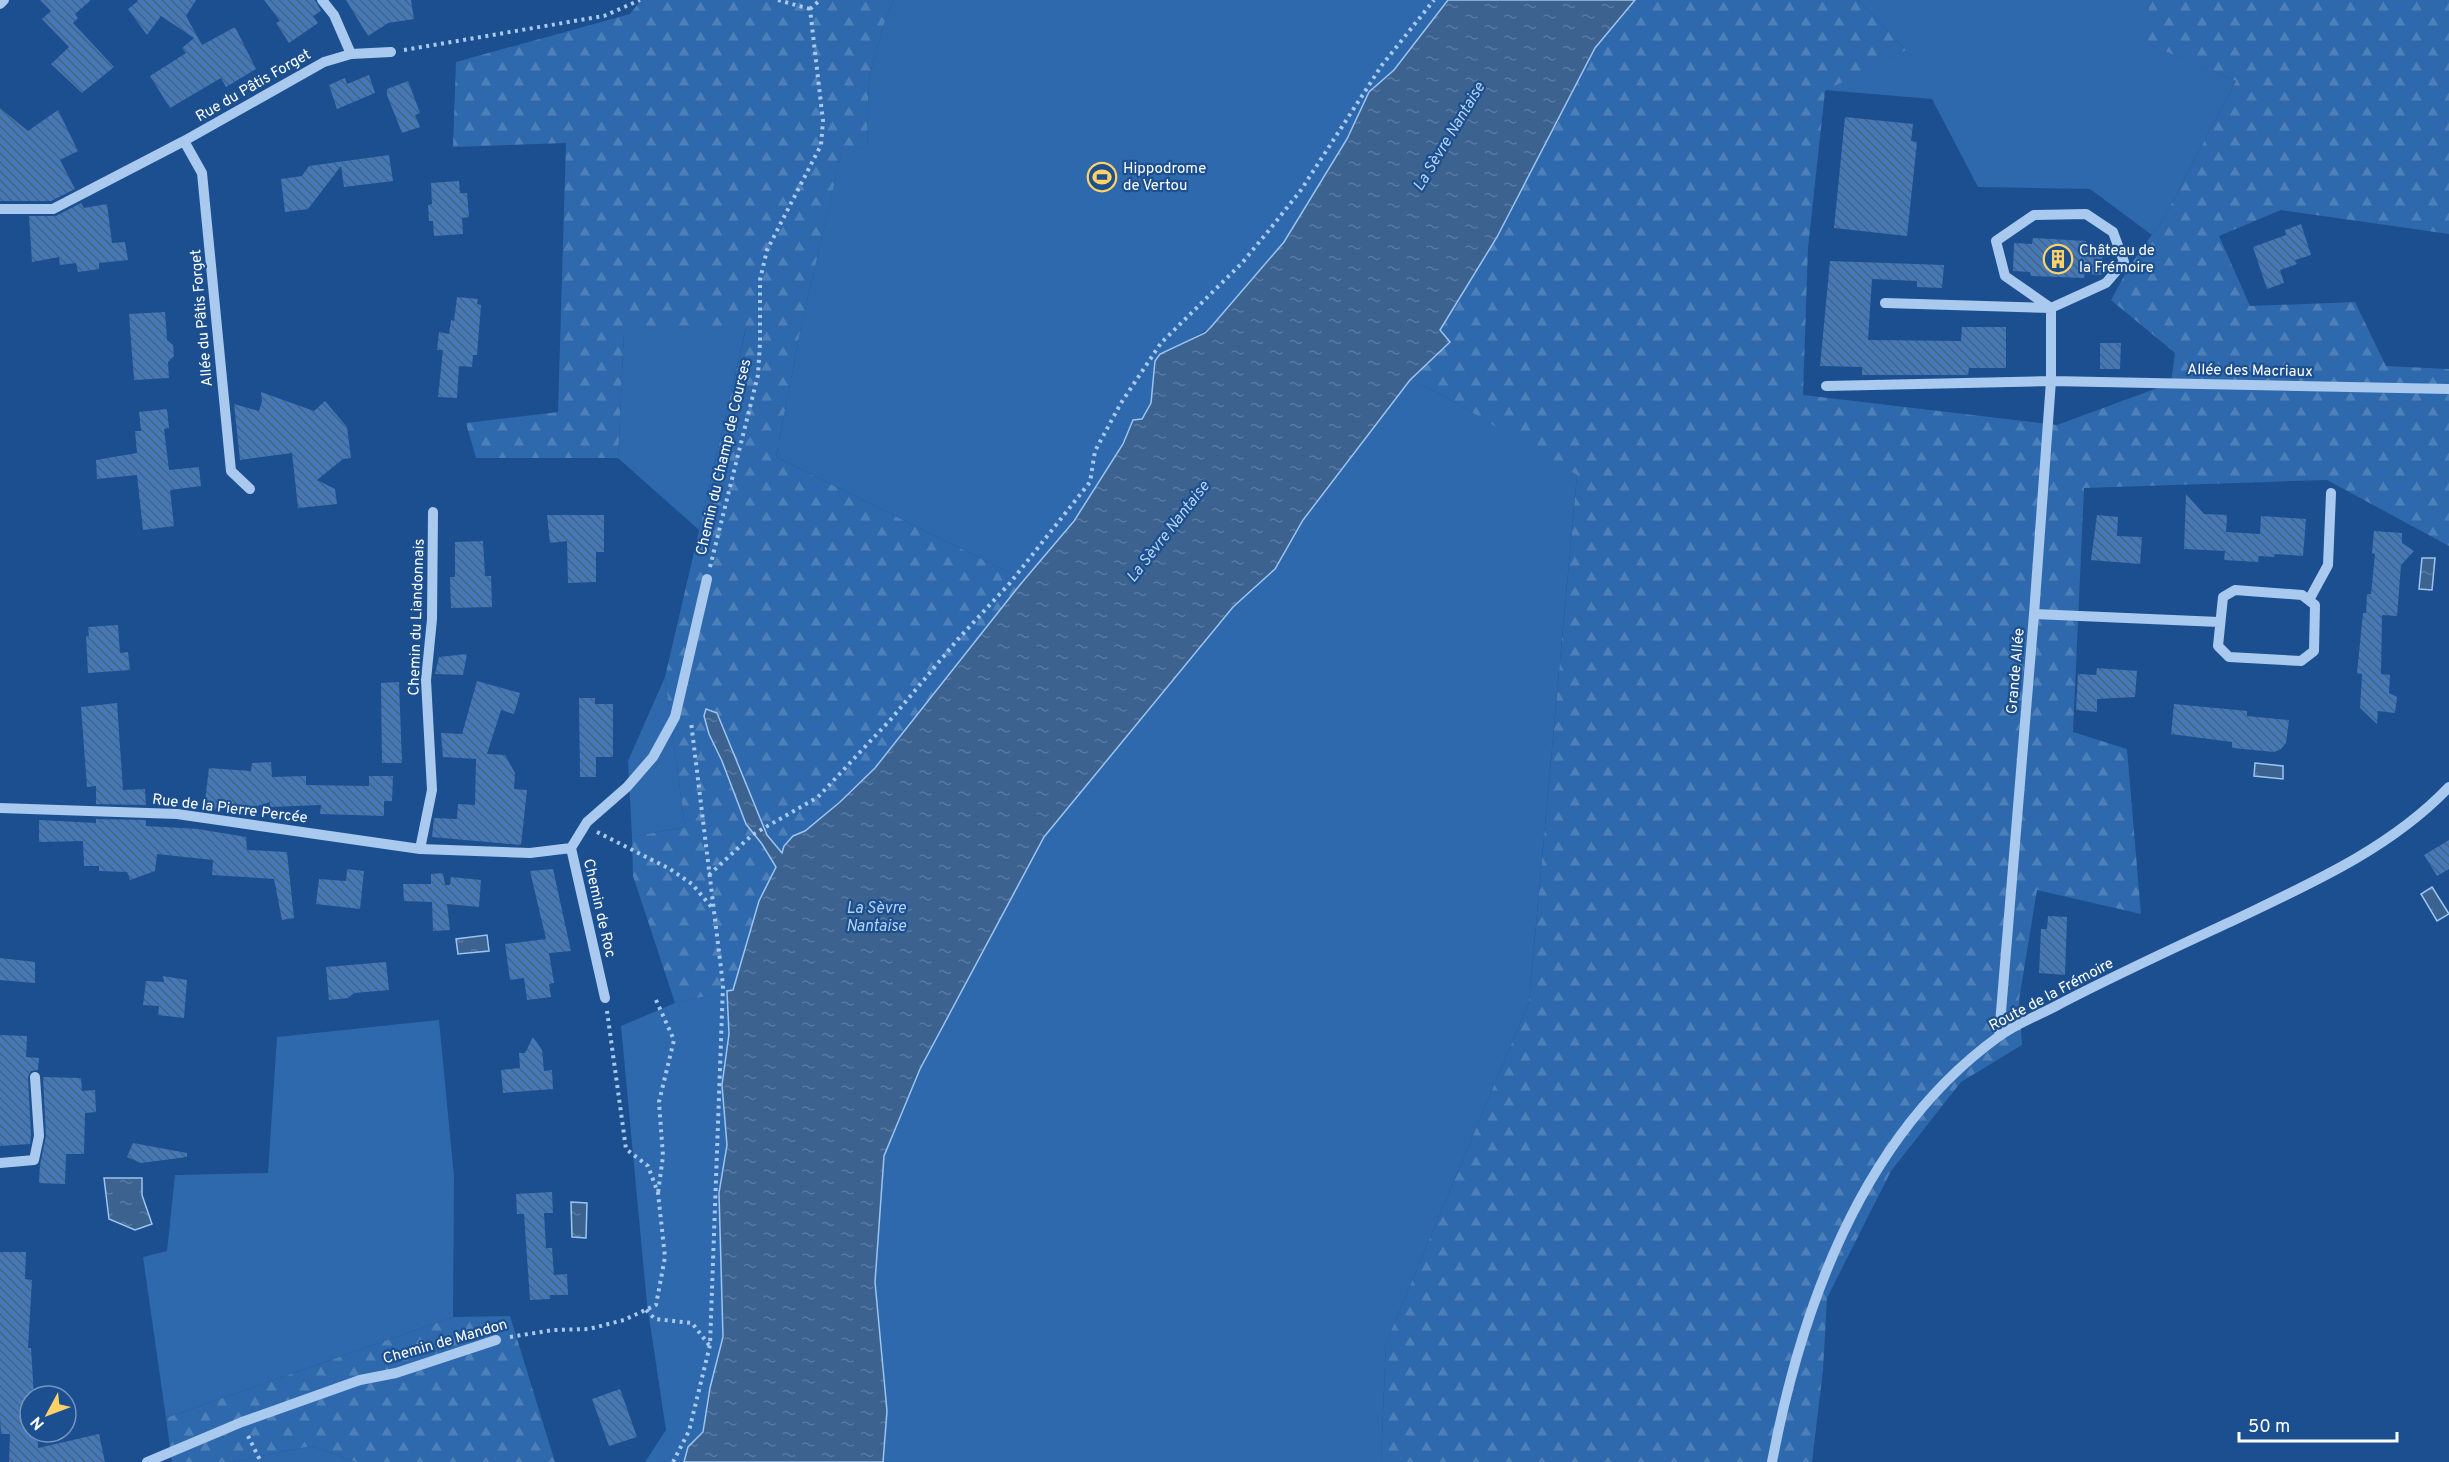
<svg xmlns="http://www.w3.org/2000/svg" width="2449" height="1462" font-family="Overpass,sans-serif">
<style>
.green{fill:#2e69ad}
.forest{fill:url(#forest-firs)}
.water{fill:url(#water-ripples);stroke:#9cc4f0;stroke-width:1.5}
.building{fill:url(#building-back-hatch)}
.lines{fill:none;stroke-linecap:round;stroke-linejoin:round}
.path{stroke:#a9c9ee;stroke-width:4;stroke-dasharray:3 4.5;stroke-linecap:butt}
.minor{stroke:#a9c9ee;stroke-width:10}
.labels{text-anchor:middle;stroke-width:4.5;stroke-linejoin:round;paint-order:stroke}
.street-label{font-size:15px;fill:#fff;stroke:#1b4f8f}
.poi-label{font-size:15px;fill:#fff;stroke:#1b4f8f;text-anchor:start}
.water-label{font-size:16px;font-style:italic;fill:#b5d3f5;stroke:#1b4f8f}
</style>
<defs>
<pattern id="forest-firs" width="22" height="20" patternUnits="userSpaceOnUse" patternTransform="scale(1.5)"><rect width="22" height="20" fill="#2e69ad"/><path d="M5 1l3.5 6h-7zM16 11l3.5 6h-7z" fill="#4d80b9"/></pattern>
<pattern id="water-ripples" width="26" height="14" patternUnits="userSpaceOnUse" patternTransform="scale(1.5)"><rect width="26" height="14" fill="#3c6290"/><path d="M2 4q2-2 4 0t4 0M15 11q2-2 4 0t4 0" fill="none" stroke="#597aa1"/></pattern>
<pattern id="building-back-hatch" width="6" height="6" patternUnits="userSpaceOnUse" patternTransform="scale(1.5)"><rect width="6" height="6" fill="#4478b7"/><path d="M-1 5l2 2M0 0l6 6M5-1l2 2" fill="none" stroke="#486282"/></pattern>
</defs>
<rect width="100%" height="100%" fill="#1b4f8f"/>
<!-- green -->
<path class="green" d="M893 0H1448L1394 70 1369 92 1347 139 1284 242 1211 327 1155 361 1151 403 1142 419 1133 420C1108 480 1066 531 1024 580L776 457 801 327 843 146 867 149 869 77 884 24Z
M1858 0H2149V44L2236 81 2164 218 2152 235 2090 189 1978 187 1932 99 1825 90 1906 50Z
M746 328 699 530 618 458 624 331Z
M1410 380 1446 397 1577 474 1529 1002 1386 1343 1381 1462H883L887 1411 875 1282 884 1155 920 1069 1044 837 1233 607 1275 569 1303 520Z
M665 677 685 827 632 837 628 761Z
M727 991 729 1034 722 1085 727 1145 719 1193 723 1337 710 1388 703 1432 688 1447 684 1462H645L666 1430 647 1304 621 1026 675 1003Z
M439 1020 454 1177 453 1317 166 1418 143 1257 167 1251 175 1175 268 1173 277 1037Z
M311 1446 356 1462H232Z"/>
<!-- forest -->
<path class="forest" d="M641 0H893L884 24 869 77 867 149 843 147 801 327 776 457 1024 580 875 768 840 802 805 831 793 836 782 854 759 901 733 990 675 1003 633 876 632 837 685 827 665 677 746 329 624 332 618 458H476L466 423 558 412 566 143 453 147 456 62 630 14Z
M1635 0H1858L1906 50 1825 91 1808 248 1803 395 2057 425 2171 383 2175 353 2111 300 2129 267 2164 218 2236 81 2148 44 2149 0H2449V234L2281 210 2219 236 2250 306 2355 302 2386 366 2449 369V546L2327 480 2084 488 2073 732 2127 749 2141 914 2037 890 2019 1000 2022 1045 1961 1082 1891 1171 1827 1298 1823 1370 1812 1462H1381L1386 1343 1529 1002 1577 475 1446 397 1410 380 1450 342 1440 331 1497 237 1595 48Z
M510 1316 555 1462H356L311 1446 232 1462H172L166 1418 453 1317Z"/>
<!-- water -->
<path class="water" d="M1448 0H1635L1595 48 1497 237 1440 330 1450 342 1410 380 1303 520 1275 569 1233 607 1044 837 920 1069 884 1156 875 1282 887 1411 883 1462H684L688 1447 703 1432 710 1388 723 1337 719 1193 727 1145 722 1085 729 1034 727 991 733 990 759 901 776 867 762 844 746 824 722 761 709 734 704 716 706 709 717 713 767 835 782 853 784 846 793 836 805 831 840 802 875 768 1019 586 1074 521 1123 444 1133 420 1142 419 1151 403 1155 361 1160 354 1205 333 1211 327 1284 242 1347 139 1369 92 1394 70Z
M2422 558H2435L2432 590 2419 589Z
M2255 763 2283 766V779L2254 776Z
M2432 887 2449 914 2437 921 2421 894Z
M487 935 489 951 458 954 456 939Z
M104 1178H142V1195L152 1224 135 1230 109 1219Z
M571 1202 587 1203 586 1238 572 1237Z"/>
<!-- building -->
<path class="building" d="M40 0H91L75 14 78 18 73 23 114 67 82 93 51 64 69 47 42 19 51 11Z
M137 0H196L186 16 202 45 235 27 256 69 226 87 221 78 170 108 150 76 186 53 182 48 194 38 161 16 147 35 128 9 138 1Z
M264 0H315L321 11 313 16 318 23 289 43 276 23 280 21Z
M346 0H411L414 19 388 23 368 36Z
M369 75 375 93 337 109 329 85 345 78 347 84Z
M408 81 420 113 415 115 420 127 402 133 387 95V89Z
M0 108 28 131 58 110 78 151 60 160 75 189 51 201H0Z
M1845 117 1913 124 1911 141 1917 142 1907 236 1834 228Z
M389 155 393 181 344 187 341 166 308 209 285 212 281 179 302 176 309 166Z
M459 181 460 193H467L469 217 462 218 463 234 434 236 433 221H429L428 205 432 204 431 183Z
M81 203 84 208 107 204 112 243 125 242 128 260 99 263V269L78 272 76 263 60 265 59 257 32 262 29 216H56Z
M2301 224 2311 255 2295 260 2297 264 2280 270 2284 283 2267 289 2253 247 2286 235 2285 230Z
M2033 238 2086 241V245L2103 247 2102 275 2085 274 2084 278 2031 276 2030 272 2013 271 2014 243 2032 244Z
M1830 261 1944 265 1942 288 1917 287V281L1872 279 1868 340 1961 341 1962 327H2006V368H1969L1968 375H1862V367L1820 366Z
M457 297 478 299 477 304 481 305 477 355H473L472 367 459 366 457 398 438 397 443 350H437L439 332 449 334 451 320 454 321Z
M165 312 167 340 173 345 174 356 168 362 169 378 134 380 129 314Z
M2100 343H2121L2120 369H2100Z
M261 392 314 411 325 401 347 427 351 458 343 459 317 480 335 489 337 504 298 508 292 453 240 460 234 404 259 411 262 401Z
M167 409 169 428 164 429 169 470 199 467 201 486 170 490 174 526 143 530 137 475 97 479 96 460 137 453 135 431H141L139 412Z
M2186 494 2204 514 2227 515 2226 532 2260 534 2261 516 2306 519 2303 556 2275 554 2274 557 2259 556 2258 562 2224 560 2225 551 2184 549Z
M547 515H604V552H596V582L568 583 567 541 550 543Z
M2097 515 2118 517 2117 536 2142 537 2140 564 2091 560Z
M2374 531 2402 533V543L2414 551 2401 565 2397 616 2382 615 2381 674 2390 675 2389 693 2397 697 2395 713 2378 711 2377 724 2360 708 2362 674 2357 673 2363 613H2366L2367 594H2371L2375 554 2372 553Z
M483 541 485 576H491L492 607 451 608 450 577H455V542Z
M118 625 120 653 128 652 130 670 88 673 86 636H89L88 627Z
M467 654 463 675 435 674 439 657Z
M2097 668 2137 671 2135 697 2097 699V712L2076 710 2078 674 2096 675Z
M477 681 520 693 514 714 501 710 487 754 505 755 515 773 514 789 527 790 521 845 432 837 434 818 457 819 458 804 475 805 476 759 443 757 441 733 462 734Z
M399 682 402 763H382L381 683Z
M579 698H595V704H613V757H596V777H580Z
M117 703 123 790 145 789 146 805 96 804V786L87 787 81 707Z
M2174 704 2247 711V716L2289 720 2286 743 2281 749 2274 752 2232 748V742L2171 734Z
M271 762 272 777 306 776V785L369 786V776H393L392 801H384V816L320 814 321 805 270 807V802L251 808 204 810 209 768 251 771 252 763Z
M96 819 146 820V826L198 829 246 837 247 850 287 852 294 918 282 920 274 879 212 875 213 860 157 854 155 871 130 880 127 872 99 871V866H84L83 841 39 842V820L96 823Z
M2449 840V869L2437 876 2424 855Z
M347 869 364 871 360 909 316 904 319 879 346 881Z
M553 869 571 951 549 953 554 983 549 984 551 997 527 1000 524 978 510 980 505 944 546 939 530 871Z
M443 873 445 885H450L451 877 481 880 479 907 447 904 450 930 433 931 432 902 404 901 403 884H431V874Z
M2048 916 2067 917 2065 975 2039 973 2041 929H2047Z
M0 958 35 962V983L0 980Z
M386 962 389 990 354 993 348 998 329 1000 326 967Z
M163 976 187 980 184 1018 158 1015 159 1006 143 1005 146 981 164 982Z
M0 1035 27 1036 26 1057 39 1058 38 1070 31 1071 28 1077 31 1135 30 1144 0 1146Z
M533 1037 542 1050 544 1071 552 1070 553 1089 503 1093 501 1070 520 1068 519 1053H525Z
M43 1077 81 1078 82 1091 95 1090 96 1112 85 1113 84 1154H66L65 1184 39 1183 40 1165 46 1136Z
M133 1143 187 1153V1157L141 1163 127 1157Z
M552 1192 553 1213H544L546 1248H552L554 1275 567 1274 568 1295H550V1299L530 1300 524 1214H517L516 1194Z
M0 1252H26L25 1279 32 1280 28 1348H31L34 1396H30V1432H38V1448L99 1434 105 1462H9L10 1434H1L0 1418Z
M620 1389 637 1437 609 1446 592 1399Z"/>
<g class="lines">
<!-- path -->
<path class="path" d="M778 0 810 9
M810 9 820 0
M404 50 604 16 640 0
M710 567 758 375 760 343V280L767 250 821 145 823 121 810 9
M597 832 670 869 692 884 714 910
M709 875 752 835 818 797 892 718 959 638 1010 583 1090 482 1095 451 1121 403 1161 343 1242 263 1270 229 1301 190 1382 65 1434 0
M656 1000 674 1040 659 1102 663 1156 658 1193
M646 1310 655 1319 692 1323 709 1345
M510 1337 553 1330 589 1329 624 1320 656 1305 665 1257 658 1193 648 1166 626 1149 607 1011
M248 1436 261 1462
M673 1462 689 1431 710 1345 723 985 691 722"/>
<!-- minor -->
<path class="minor" d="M322 0 334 15 351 54
M0 4 4 0
M184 141 202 173 231 471 250 489
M0 209H53L184 141 324 62 351 54 391 52
M1885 303 2051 308 2106 283 2124 262 2113 232 2086 214 2034 215 1996 241 2005 276 2051 308
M1826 386 2051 381 2449 389
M2235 590 2302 595 2315 605 2314 651 2301 661 2229 657 2218 646 2223 597Z
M2309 600 2328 565 2331 493
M2034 614 2219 622
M0 808 177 814 420 849 530 853 571 848
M420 849 432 790 426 680 432 619 433 512
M605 998 571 848 587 822 627 787 653 757 675 717 707 579
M1999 1036 2034 614 2051 381V308
M0 1163 34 1160 39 1136 35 1077
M147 1462 242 1422 360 1380 396 1373 496 1340
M1772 1462C1802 1304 1863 1135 1998 1037 2015 1024 2037 1016 2056 1006 2113 976 2172 949 2230 922 2307 885 2389 850 2449 787"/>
</g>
<!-- icons -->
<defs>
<g id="stadium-ring" transform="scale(1.5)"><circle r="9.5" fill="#1b4f8f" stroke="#ffd166" stroke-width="1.5"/><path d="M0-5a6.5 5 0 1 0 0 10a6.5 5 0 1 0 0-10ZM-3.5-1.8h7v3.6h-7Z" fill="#ffd166"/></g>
<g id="building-ring" transform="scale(1.5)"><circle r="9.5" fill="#1b4f8f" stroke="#ffd166" stroke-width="1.5"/><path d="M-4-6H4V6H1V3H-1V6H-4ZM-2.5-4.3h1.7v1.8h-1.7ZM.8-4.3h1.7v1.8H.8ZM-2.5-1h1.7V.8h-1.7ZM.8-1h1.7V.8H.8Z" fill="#ffd166"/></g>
</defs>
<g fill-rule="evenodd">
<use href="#stadium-ring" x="1102" y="177"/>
<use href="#building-ring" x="2058" y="259"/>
</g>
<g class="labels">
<!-- street labels -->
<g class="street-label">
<text transform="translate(253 85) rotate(-30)" y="5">Rue du Pâtis Forget</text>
<text transform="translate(201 318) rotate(-95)" y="5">Allée du Pâtis Forget</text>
<text transform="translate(2250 370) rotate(1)" y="5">Allée des Macriaux</text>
<text transform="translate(723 457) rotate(-77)" y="5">Chemin du Champ de Courses</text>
<text transform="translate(416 617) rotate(-88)" y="5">Chemin du Liandonnais</text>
<text transform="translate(2015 671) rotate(-85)" y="5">Grande Allée</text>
<text transform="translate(230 808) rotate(7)" y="5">Rue de la Pierre Percée</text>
<text transform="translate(600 908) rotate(77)" y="5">Chemin de Roc</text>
<text transform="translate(2051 994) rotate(-28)" y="5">Route de la Frémoire</text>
<text transform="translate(445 1341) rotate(-16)" y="5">Chemin de Mandon</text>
</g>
<!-- poi labels -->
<g class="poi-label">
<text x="1123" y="173">Hippodrome<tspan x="1123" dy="17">de Vertou</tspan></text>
<text x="2079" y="255">Château de<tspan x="2079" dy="17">la Frémoire</tspan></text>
</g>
<!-- water labels -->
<g class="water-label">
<text transform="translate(1448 136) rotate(-59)" y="6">La Sèvre Nantaise</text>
<text transform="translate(1167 531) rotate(-52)" y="6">La Sèvre Nantaise</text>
<text x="876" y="913">La Sèvre<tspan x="876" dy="18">Nantaise</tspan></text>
</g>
</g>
<!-- north arrow -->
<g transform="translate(48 1414) rotate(229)"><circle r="28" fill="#1b4f8f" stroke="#7695bc" stroke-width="1.5"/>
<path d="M0-4.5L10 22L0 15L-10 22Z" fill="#ffd166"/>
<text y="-9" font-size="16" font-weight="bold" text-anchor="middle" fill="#ffffff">N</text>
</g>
<!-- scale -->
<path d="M2239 1432v9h158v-9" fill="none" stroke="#ffffff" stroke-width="3"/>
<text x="2248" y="1432" font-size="18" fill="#ffffff" stroke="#1b4f8f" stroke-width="4.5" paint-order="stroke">50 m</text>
</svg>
